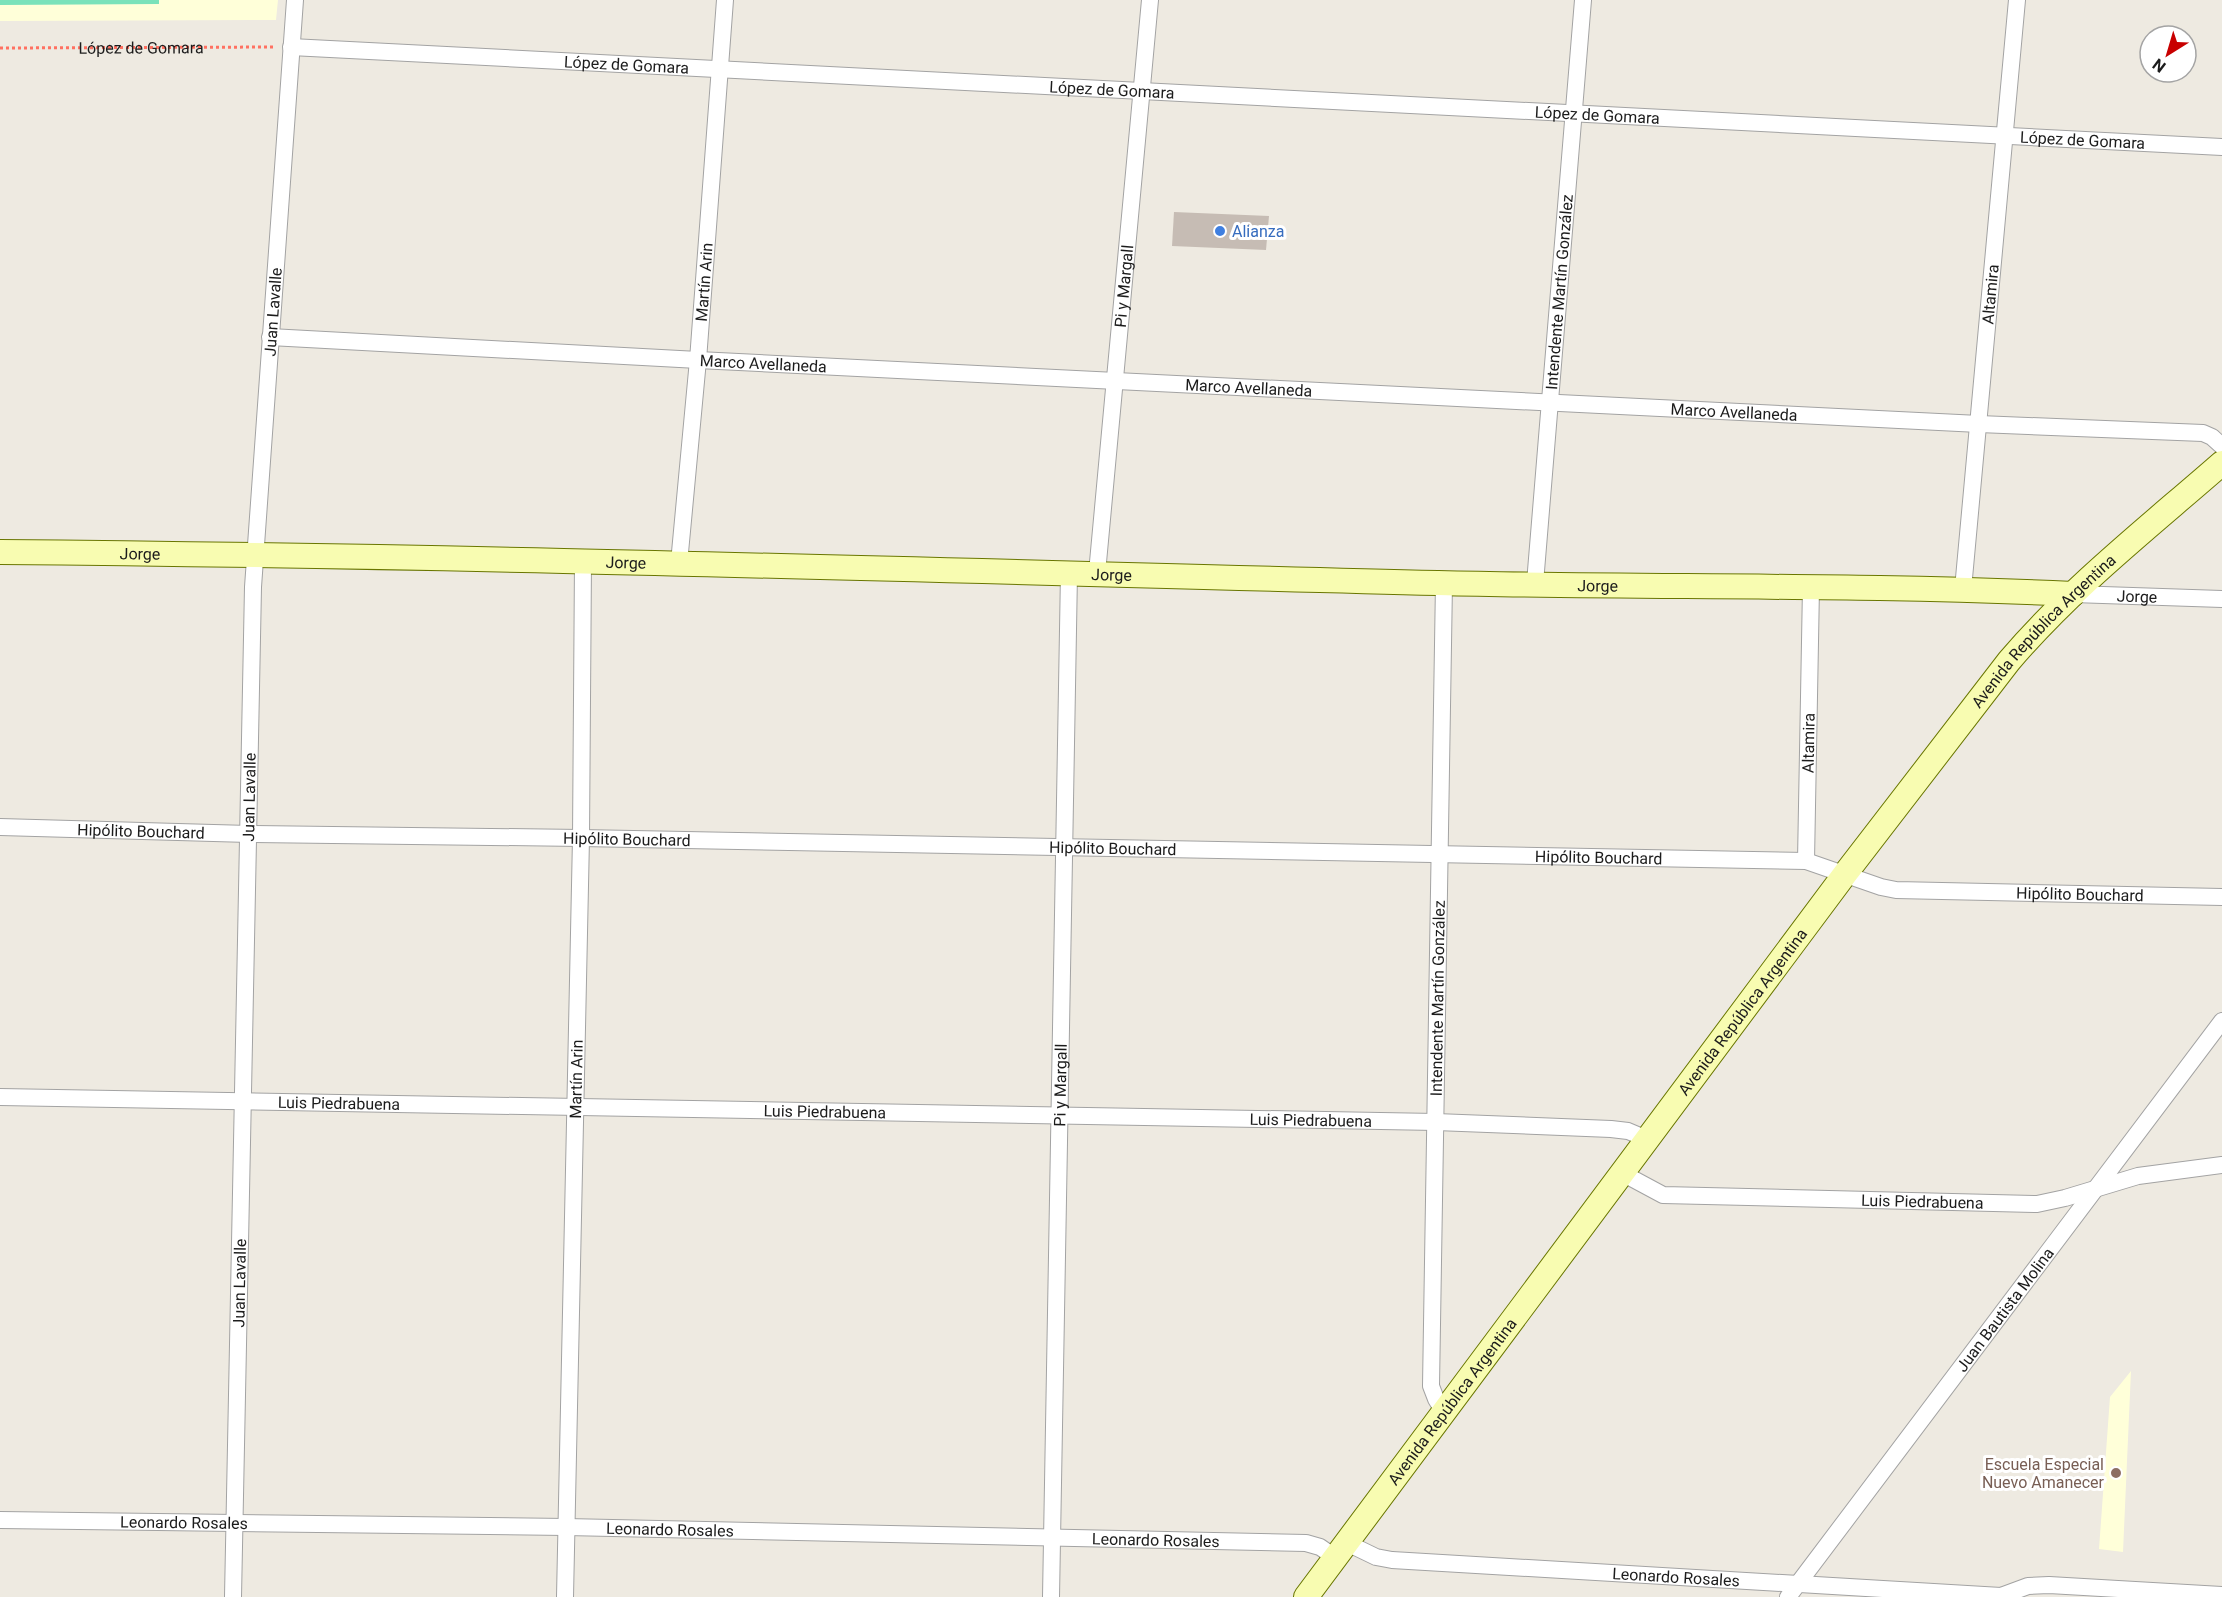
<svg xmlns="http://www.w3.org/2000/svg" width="2222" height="1597" font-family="Roboto,sans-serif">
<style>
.education{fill:#ffffd9}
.pitch{fill:#7ae2ba}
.building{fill:#c6bcb4}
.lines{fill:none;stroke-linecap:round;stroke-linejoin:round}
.street-casing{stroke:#a3a3a3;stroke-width:18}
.secondary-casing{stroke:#697600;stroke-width:26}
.path{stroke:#ff7161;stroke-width:3;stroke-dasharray:3 3;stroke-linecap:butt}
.street{stroke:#fff;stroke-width:16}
.secondary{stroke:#f8fcb1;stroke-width:24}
.shop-dot{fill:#3f7fe0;stroke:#fff;stroke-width:2}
.education-dot{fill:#8d6e63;stroke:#fff;stroke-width:2}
.labels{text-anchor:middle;stroke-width:6;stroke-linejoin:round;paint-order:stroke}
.street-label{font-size:16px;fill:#1c1c1c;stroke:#fff}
.shop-label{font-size:16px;fill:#366cbe;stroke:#fff;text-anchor:start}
.education-label{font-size:16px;fill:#785e54;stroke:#fff;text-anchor:end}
</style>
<rect width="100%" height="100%" fill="#eeeae1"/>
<!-- education -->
<path class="education" d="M0 0H278L276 20 0 21Z
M2131 1371 2123 1552 2099 1549 2110 1397Z"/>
<!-- pitch -->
<path class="pitch" d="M0 0H159V4L0 5Z"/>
<!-- building -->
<path class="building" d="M1174 212 1269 216 1266 250 1172 246Z"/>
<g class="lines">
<!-- street casing -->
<g class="street-casing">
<g id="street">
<path id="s2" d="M291 47 2222 147"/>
<path id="s3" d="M270 337 698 360 1979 424 2203 433 2212 437 2222 446"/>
<path id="s4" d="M679 563 698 360 725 0"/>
<path id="s5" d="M1097 573 1150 0"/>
<path id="s6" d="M1535 583 1583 0"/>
<path id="s7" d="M1963 589 2017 0"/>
<path id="s8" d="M2073 594 2222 599"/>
<path id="s9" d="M0 827 249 834 581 838 1806 861 1881 887 1896 890 2222 897"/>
<path id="s10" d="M1806 861 1811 587"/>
<path id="s11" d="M0 1097 1436 1122 1611 1129 1628 1131 1647 1139"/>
<path id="s12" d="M1622 1173 1663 1195 2037 1204 2065 1198 2138 1176 2222 1165"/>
<path id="s13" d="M1444 1412 1436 1399 1431 1386 1444 583"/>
<path id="s14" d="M0 1520 566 1527 1306 1543 1320 1547 1336 1558"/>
<path id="s15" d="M1347 1543 1376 1557 1392 1560 2001 1596 2028 1586 2049 1585 2222 1595"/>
<path id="s16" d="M233 1597 253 587 295 0"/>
<path id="s17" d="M565 1597 581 838 583 561"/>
<path id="s18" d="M1051 1597 1069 573"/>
<path id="s19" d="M1788 1597 2222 1021"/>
</g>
</g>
<!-- secondary casing -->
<g class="secondary-casing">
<g id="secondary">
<path id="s20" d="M0 552C479 556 958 571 1438 583 1649 588 1861 584 2073 594"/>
<path id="s21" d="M1306 1597 1845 874 2009 661C2072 587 2150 526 2222 463"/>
</g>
</g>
<!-- path -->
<path class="path" id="s1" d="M0 48 275 47"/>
<!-- street -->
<use href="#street" class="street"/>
<!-- secondary -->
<use href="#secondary" class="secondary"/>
</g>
<!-- markers -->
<circle class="shop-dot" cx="1220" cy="231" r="6"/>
<circle class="education-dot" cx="2116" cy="1473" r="6"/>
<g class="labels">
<!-- street labels -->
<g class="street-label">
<text dy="6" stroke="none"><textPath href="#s1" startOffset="141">López de Gomara</textPath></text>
<text dy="6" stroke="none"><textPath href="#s2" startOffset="336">López de Gomara</textPath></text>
<text dy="6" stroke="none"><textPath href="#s2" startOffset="822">López de Gomara</textPath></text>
<text dy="6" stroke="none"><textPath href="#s2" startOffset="1308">López de Gomara</textPath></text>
<text dy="6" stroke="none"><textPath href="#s2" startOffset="1794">López de Gomara</textPath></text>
<text dy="6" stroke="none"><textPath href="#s4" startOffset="282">Martín Arin</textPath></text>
<text dy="6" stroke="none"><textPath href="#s5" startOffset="288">Pi y Margall</textPath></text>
<text dy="6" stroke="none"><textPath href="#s6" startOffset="292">Intendente Martín González</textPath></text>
<text dy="6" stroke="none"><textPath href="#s7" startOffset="296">Altamira</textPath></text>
<text dy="6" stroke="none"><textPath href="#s16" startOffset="1286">Juan Lavalle</textPath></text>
<text dy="6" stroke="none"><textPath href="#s3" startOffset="494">Marco Avellaneda</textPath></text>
<text dy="6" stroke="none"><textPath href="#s3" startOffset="980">Marco Avellaneda</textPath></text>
<text dy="6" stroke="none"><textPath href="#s3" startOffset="1466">Marco Avellaneda</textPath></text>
<text dy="6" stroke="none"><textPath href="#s20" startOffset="140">Jorge</textPath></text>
<text dy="6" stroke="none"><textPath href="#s20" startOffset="626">Jorge</textPath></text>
<text dy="6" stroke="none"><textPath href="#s20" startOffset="1112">Jorge</textPath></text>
<text dy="6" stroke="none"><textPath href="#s20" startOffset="1598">Jorge</textPath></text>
<text dy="6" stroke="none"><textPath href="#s8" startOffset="64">Jorge</textPath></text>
<text dy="6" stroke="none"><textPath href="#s21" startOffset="1216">Avenida República Argentina</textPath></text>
<text dy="6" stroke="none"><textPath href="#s10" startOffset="118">Altamira</textPath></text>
<text dy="6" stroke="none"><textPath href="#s16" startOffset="800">Juan Lavalle</textPath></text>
<text dy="6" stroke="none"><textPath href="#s9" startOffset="141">Hipólito Bouchard</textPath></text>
<text dy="6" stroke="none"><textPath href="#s9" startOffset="627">Hipólito Bouchard</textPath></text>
<text dy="6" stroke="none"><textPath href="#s9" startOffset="1113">Hipólito Bouchard</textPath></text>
<text dy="6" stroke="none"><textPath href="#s9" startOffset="1599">Hipólito Bouchard</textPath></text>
<text dy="6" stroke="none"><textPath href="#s9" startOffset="2085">Hipólito Bouchard</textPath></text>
<text dy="6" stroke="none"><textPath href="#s13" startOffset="417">Intendente Martín González</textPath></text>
<text dy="6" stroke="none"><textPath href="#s21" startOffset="730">Avenida República Argentina</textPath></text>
<text dy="6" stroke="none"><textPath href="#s17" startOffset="518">Martín Arin</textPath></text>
<text dy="6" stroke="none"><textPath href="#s18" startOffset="512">Pi y Margall</textPath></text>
<text dy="6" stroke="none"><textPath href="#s11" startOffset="339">Luis Piedrabuena</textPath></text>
<text dy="6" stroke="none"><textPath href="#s11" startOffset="825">Luis Piedrabuena</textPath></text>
<text dy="6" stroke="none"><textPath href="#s11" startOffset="1311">Luis Piedrabuena</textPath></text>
<text dy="6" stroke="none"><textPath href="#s12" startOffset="306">Luis Piedrabuena</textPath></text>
<text dy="6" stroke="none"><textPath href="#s16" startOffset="314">Juan Lavalle</textPath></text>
<text dy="6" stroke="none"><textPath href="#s19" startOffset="360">Juan Bautista Molina</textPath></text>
<text dy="6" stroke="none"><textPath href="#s21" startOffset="244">Avenida República Argentina</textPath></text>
<text dy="6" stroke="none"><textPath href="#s14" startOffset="184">Leonardo Rosales</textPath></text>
<text dy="6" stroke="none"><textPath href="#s14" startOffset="670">Leonardo Rosales</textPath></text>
<text dy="6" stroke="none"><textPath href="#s14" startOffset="1156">Leonardo Rosales</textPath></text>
<text dy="6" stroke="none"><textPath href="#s15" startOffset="333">Leonardo Rosales</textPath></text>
</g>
<!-- shop labels -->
<g class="shop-label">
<text x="1232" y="237">Alianza</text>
</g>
<!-- education labels -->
<g class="education-label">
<text x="2104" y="1470">Escuela Especial<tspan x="2104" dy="18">Nuevo Amanecer</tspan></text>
</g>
</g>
<!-- north arrow -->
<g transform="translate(2168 54) rotate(217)"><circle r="28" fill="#ffffff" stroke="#a4a4a4" stroke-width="1.5"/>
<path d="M0-4.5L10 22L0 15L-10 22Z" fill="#c80000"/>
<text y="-9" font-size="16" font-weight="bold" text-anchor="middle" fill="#1c1c1c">N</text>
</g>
</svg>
